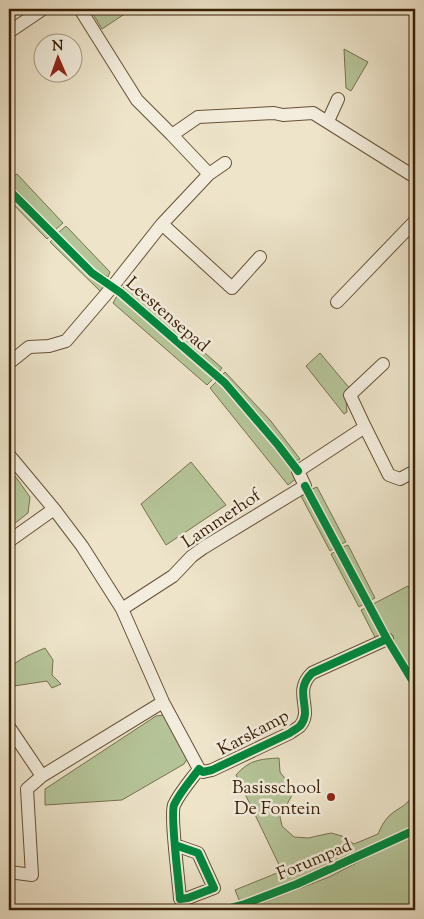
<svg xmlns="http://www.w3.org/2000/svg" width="424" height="919" font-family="'Sorts Mill Goudy',serif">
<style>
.green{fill:#b5c599;stroke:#77724e}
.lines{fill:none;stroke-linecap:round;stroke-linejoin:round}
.minor-casing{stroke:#665136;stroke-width:14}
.minor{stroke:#f3eddd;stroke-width:12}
.cycleway-casing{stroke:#f3eddd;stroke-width:11}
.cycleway{stroke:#00873e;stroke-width:8}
.poi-dot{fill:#8f2418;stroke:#f3eddd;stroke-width:2}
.labels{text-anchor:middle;stroke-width:5;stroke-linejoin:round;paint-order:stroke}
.street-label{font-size:18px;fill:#392004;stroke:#f3eddd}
.poi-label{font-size:18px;fill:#392004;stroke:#f3eddd;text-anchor:end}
</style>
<rect width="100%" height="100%" fill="#ede4ca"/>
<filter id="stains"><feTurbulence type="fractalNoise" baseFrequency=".004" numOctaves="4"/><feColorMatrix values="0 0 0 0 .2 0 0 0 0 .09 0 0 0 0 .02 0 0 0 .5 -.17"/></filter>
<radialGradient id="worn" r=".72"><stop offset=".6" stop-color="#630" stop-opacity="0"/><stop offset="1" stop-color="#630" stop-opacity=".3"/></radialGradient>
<!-- green -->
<path class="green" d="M90 9H132L102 29Z
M344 49 368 62 351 91 346 88Z
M17 174 63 223 55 230 9 182V180Z
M9 195 50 236 47 239 9 200Z
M66 226 110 272 108 277 95 270 58 233Z
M53 239 92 278 105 285 102 293 50 242Z
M126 284 222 368 219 372 123 288Z
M118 294 214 378 207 385 113 303Z
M320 353 351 390 346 398 347 412 344 414 306 366Z
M225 372 270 420 300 459 296 461 245 400 222 375Z
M217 381 273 446 297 478 288 485 210 388Z
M191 462 226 505 166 545 141 504Z
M10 469 30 497 28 513 9 528Z
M317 487 346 542 341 544 312 489Z
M306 494 334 548 330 551 301 496Z
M348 545 375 598 371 600 343 547Z
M336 551 364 604 359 607 331 554Z
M408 586 415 600V678L373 604Z
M366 608 380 634V636L376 639 361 610Z
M45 648 53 660 52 675 61 684 52 688 47 681 14 686 9 699C9 691 7 679 9 671 12 661 36 652 45 648Z
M164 715 188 757 184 764 122 800 45 805V789L156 716Z
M279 758 280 772 293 789 291 797 280 817 282 826 294 837 308 838 331 833 342 836 354 844 378 834C381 827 384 821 389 816 401 805 407 808 415 790V825L332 865 240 902 235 890 282 871 236 775C249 760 260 759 279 758Z
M415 833V910H245L329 877Z"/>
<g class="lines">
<!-- minor casing -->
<g class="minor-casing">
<path id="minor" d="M80 9 137 100 172 135 198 117 274 113 283 115 313 113 415 177
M9 32 43 9
M328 121 338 99
M172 135 209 174 162 224 232 288 260 257
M209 174 225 163
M337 302 415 221
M9 363 29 347 49 346 66 341 113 286 162 224
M383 364 350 395 365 427 389 475 400 479 415 471
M9 455 54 509 82 546 122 609 163 702 199 769
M9 541 54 509
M122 609 173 576 192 556 203 548 305 486 298 471 365 427
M9 727 42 776 163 702
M175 845 198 853 214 888 188 898 180 899C179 882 170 816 174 805 180 792 191 780 199 769L203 772 212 770 290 733C292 731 297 729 300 726 314 710 292 692 312 673L387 639
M9 872 32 875 27 789 42 776"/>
</g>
<!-- minor -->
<use href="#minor" class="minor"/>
<!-- cycleway casing -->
<g class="cycleway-casing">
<path id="cycleway" d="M9 190 92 273 121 293 225 383 278 445 298 471
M305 486 387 639 415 685
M175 845 198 853 214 888 188 898 180 899C179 882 170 816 174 805 180 792 191 780 199 769L203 772 212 770 290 733C292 731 297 729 300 726 314 710 292 692 312 673L387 639
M222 910 245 904 297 884 415 830"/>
</g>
<!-- cycleway -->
<use href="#cycleway" class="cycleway"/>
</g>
<!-- markers -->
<circle class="poi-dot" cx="331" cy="797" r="5"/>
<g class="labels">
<!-- street labels -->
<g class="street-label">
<text transform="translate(168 314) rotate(41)" y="6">Leestensepad</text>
<text transform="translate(221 518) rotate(-34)" y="6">Lammerhof</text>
<text transform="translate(253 732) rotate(-28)" y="6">Karskamp</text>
<text transform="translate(314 859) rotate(-23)" y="6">Forumpad</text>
</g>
<!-- poi labels -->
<g class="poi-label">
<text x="321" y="793">Basisschool<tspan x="321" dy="21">De Fontein</tspan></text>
</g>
</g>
<!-- margin -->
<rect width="424" height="919" fill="none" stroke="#ede4ca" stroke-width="30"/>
<rect x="10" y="10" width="404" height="899" fill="none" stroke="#392004" stroke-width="2.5"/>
<rect x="15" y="15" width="394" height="889" fill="none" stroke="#392004"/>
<!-- north arrow -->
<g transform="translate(58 58) rotate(358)"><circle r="24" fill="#f3eddd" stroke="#a99b86"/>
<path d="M0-4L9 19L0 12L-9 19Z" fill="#8f2418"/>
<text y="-8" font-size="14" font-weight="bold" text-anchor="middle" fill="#392004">N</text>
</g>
<rect width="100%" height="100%" filter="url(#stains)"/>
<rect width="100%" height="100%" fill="url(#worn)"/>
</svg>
